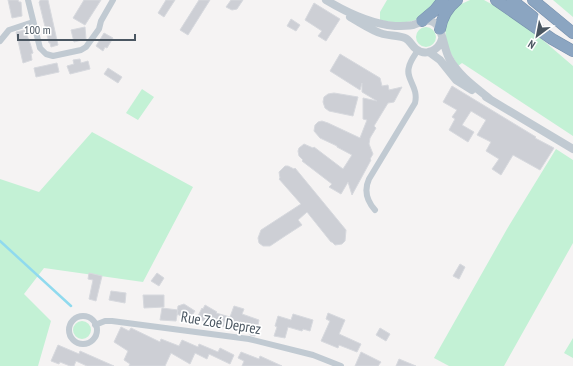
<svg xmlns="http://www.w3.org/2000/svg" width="573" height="366" font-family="'PT Sans Narrow',sans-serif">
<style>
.green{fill:#c3f1d5}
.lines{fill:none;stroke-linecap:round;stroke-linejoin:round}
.stream{stroke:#90daee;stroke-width:2.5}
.building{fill:#cdcfd5;stroke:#d7d9de}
.motorway-casing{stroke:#7690ad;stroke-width:12}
.minor{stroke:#c1cad2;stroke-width:6}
.tertiary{stroke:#c1cad2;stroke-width:8}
.motorway{stroke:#8ba5c1;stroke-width:11}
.labels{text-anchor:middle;stroke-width:3.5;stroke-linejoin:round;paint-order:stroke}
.street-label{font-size:15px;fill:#4a5661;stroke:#fff}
</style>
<rect width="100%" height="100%" fill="#f5f3f3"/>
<!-- green -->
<path class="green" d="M387 0H437C433 5 429 12 425 15 411 25 395 23 380 20V12Z
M470 0H484L504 11 530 29 573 66V136L462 63 458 66 447 46 445 28 446 19 457 6Z
M553 0H573V17Z
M416 37a10 10 0 1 1 20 0a10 10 0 1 1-20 0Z
M142 89 154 97 138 120 126 113Z
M92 132 193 187 143 282 44 268 24 294 51 321 38 366H0V179L39 192Z
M556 149 573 160V243L504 366H449L434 358 507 229Z
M73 330a9 9 0 1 1 18 0a9 9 0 1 1-18 0Z
M573 338V358L564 353Z"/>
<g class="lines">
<!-- stream -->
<path class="stream" d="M0 241 71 306"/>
</g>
<!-- building -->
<path class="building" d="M8 0H18L19 2H21L22 16 12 18Z
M40 0H48L58 45 51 47 50 43H49L39 2 40 1Z
M84 0H101L85 25 73 18Z
M166 0H175L164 17 158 13Z
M199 0H210L188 35 180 30Z
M231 0H243L237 9 232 10 226 7Z
M314 3 340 19 326 41 318 36 322 31 305 20Z
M291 19 300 25 296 31 287 26Z
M85 27 86 39 74 42 71 30Z
M25 30 30 43 33 53 31 54 32 60 23 63 16 32Z
M104 33 113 38 107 48 105 47 103 51 96 46Z
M340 54 380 78 382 86 388 85 389 90 402 87 394 102 388 103 374 126 376 128 370 138 369 144 373 154 370 159 371 160 352 195 348 182 341 194 329 187 332 184 302 161 303 160 299 156 298 151 299 148 304 144 313 148 314 147 343 169 352 155 337 147V146L320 138 314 131 315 125 318 122 322 121 328 123 360 138 367 120 363 119V98L377 101 362 92V83L360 90 330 71Z
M80 59 81 63 88 61 90 69 70 74 67 66 74 64 73 60Z
M57 63 59 72 36 77 34 68Z
M108 68 122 77 118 83 104 74Z
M452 86 536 137 535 138 554 148 540 170 513 155 501 175 492 169 499 159 486 151 491 142 477 135 486 120 471 111 462 125 474 132 468 142 449 130 455 119 452 117 457 110 443 102Z
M334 93 358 97 353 116 329 111 325 108 323 102 324 97 328 94Z
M285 166H288L294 169 295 168 346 230 345 241 342 244 335 245 332 242H331L307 212 298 220 302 225 285 236 270 246H263L259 243 258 238 261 230 301 204 279 179 280 178 279 172Z
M460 264 465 267 459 279 453 276Z
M89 273 102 276 96 301 89 299 93 280 88 279Z
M157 273 164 278 159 286 151 281Z
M111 291 126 293 125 303 109 300Z
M143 295H164V307L144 308Z
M184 304 195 311 189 320 177 314 178 306Z
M205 305 217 312 216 313 230 317 234 306 244 309 242 314 259 320 258 325 260 326 257 335 256 334 255 336 250 335 252 324 241 322 239 331 212 323 211 325 197 318 202 308 203 309Z
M162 308 178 310 176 321 160 320Z
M328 313 345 320 339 334 361 344 357 352 339 345 338 348 321 341 330 321 326 319Z
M293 314 313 320 310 331 303 329 302 331 288 327 285 338 274 336 277 327 275 326 278 316 291 320Z
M121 327 129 331 131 328 160 342 161 339 179 346 182 340 198 347 199 344 218 352 220 348 234 355 230 364 209 354 207 359 195 353 190 364 171 353 165 366H129L130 364 124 360 128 351 114 342Z
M380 328 390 334 386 341 376 335Z
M58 345 79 354 80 351 114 366H87L76 361 74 366H70L60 362 59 364 51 361Z
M241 352 259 359 260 356 282 366H242L244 361 238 358Z
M361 352 381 362 378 366H355Z
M399 359 416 366H396Z"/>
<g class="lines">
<!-- motorway casing -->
<g class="motorway-casing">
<path id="motorway" d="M496 0 552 39 573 51
M512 0 533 17
M533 0 573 33
M422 21 435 10 443 0
M440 29C442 17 447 8 457 0"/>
</g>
<!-- minor -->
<path class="minor" d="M28 0 40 48 46 54 53 56 81 50 86 47 99 29 101 21 113 0
M0 41 9 30 33 22
M375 210C367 201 364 190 369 179L415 103C419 87 405 79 409 67 410 61 415 55 418 50
M69 330a14 14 0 1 1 28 0a14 14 0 1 1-28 0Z
M95 325 105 321H112L249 339 313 355 341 366"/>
<!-- tertiary -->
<path class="tertiary" d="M326 0C346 12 371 24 395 26 401 26 407 26 413 25 421 23 425 18 433 22 443 27 443 47 449 58 458 75 475 87 490 99
M350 17C361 23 372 31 383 34 390 36 398 35 405 38 410 40 411 45 416 49 426 57 439 50 442 39
M429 52 440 60 456 80 472 90
M486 97 573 149"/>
<!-- motorway -->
<use href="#motorway" class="motorway"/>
</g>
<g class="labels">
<!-- street labels -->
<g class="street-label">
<text transform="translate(221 323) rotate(9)" y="5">Rue Zoé Deprez</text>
</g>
</g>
<!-- north arrow -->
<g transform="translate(537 36) rotate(212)" stroke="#ffffff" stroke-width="3" paint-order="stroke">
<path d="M0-3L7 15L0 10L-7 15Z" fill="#4a5661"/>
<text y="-6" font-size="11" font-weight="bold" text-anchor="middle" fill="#4a5661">N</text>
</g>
<!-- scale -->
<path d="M18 34v6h117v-6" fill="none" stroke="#4a5661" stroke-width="2"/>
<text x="24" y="34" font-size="12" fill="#4a5661" stroke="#ffffff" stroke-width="3" paint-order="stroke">100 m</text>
</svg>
